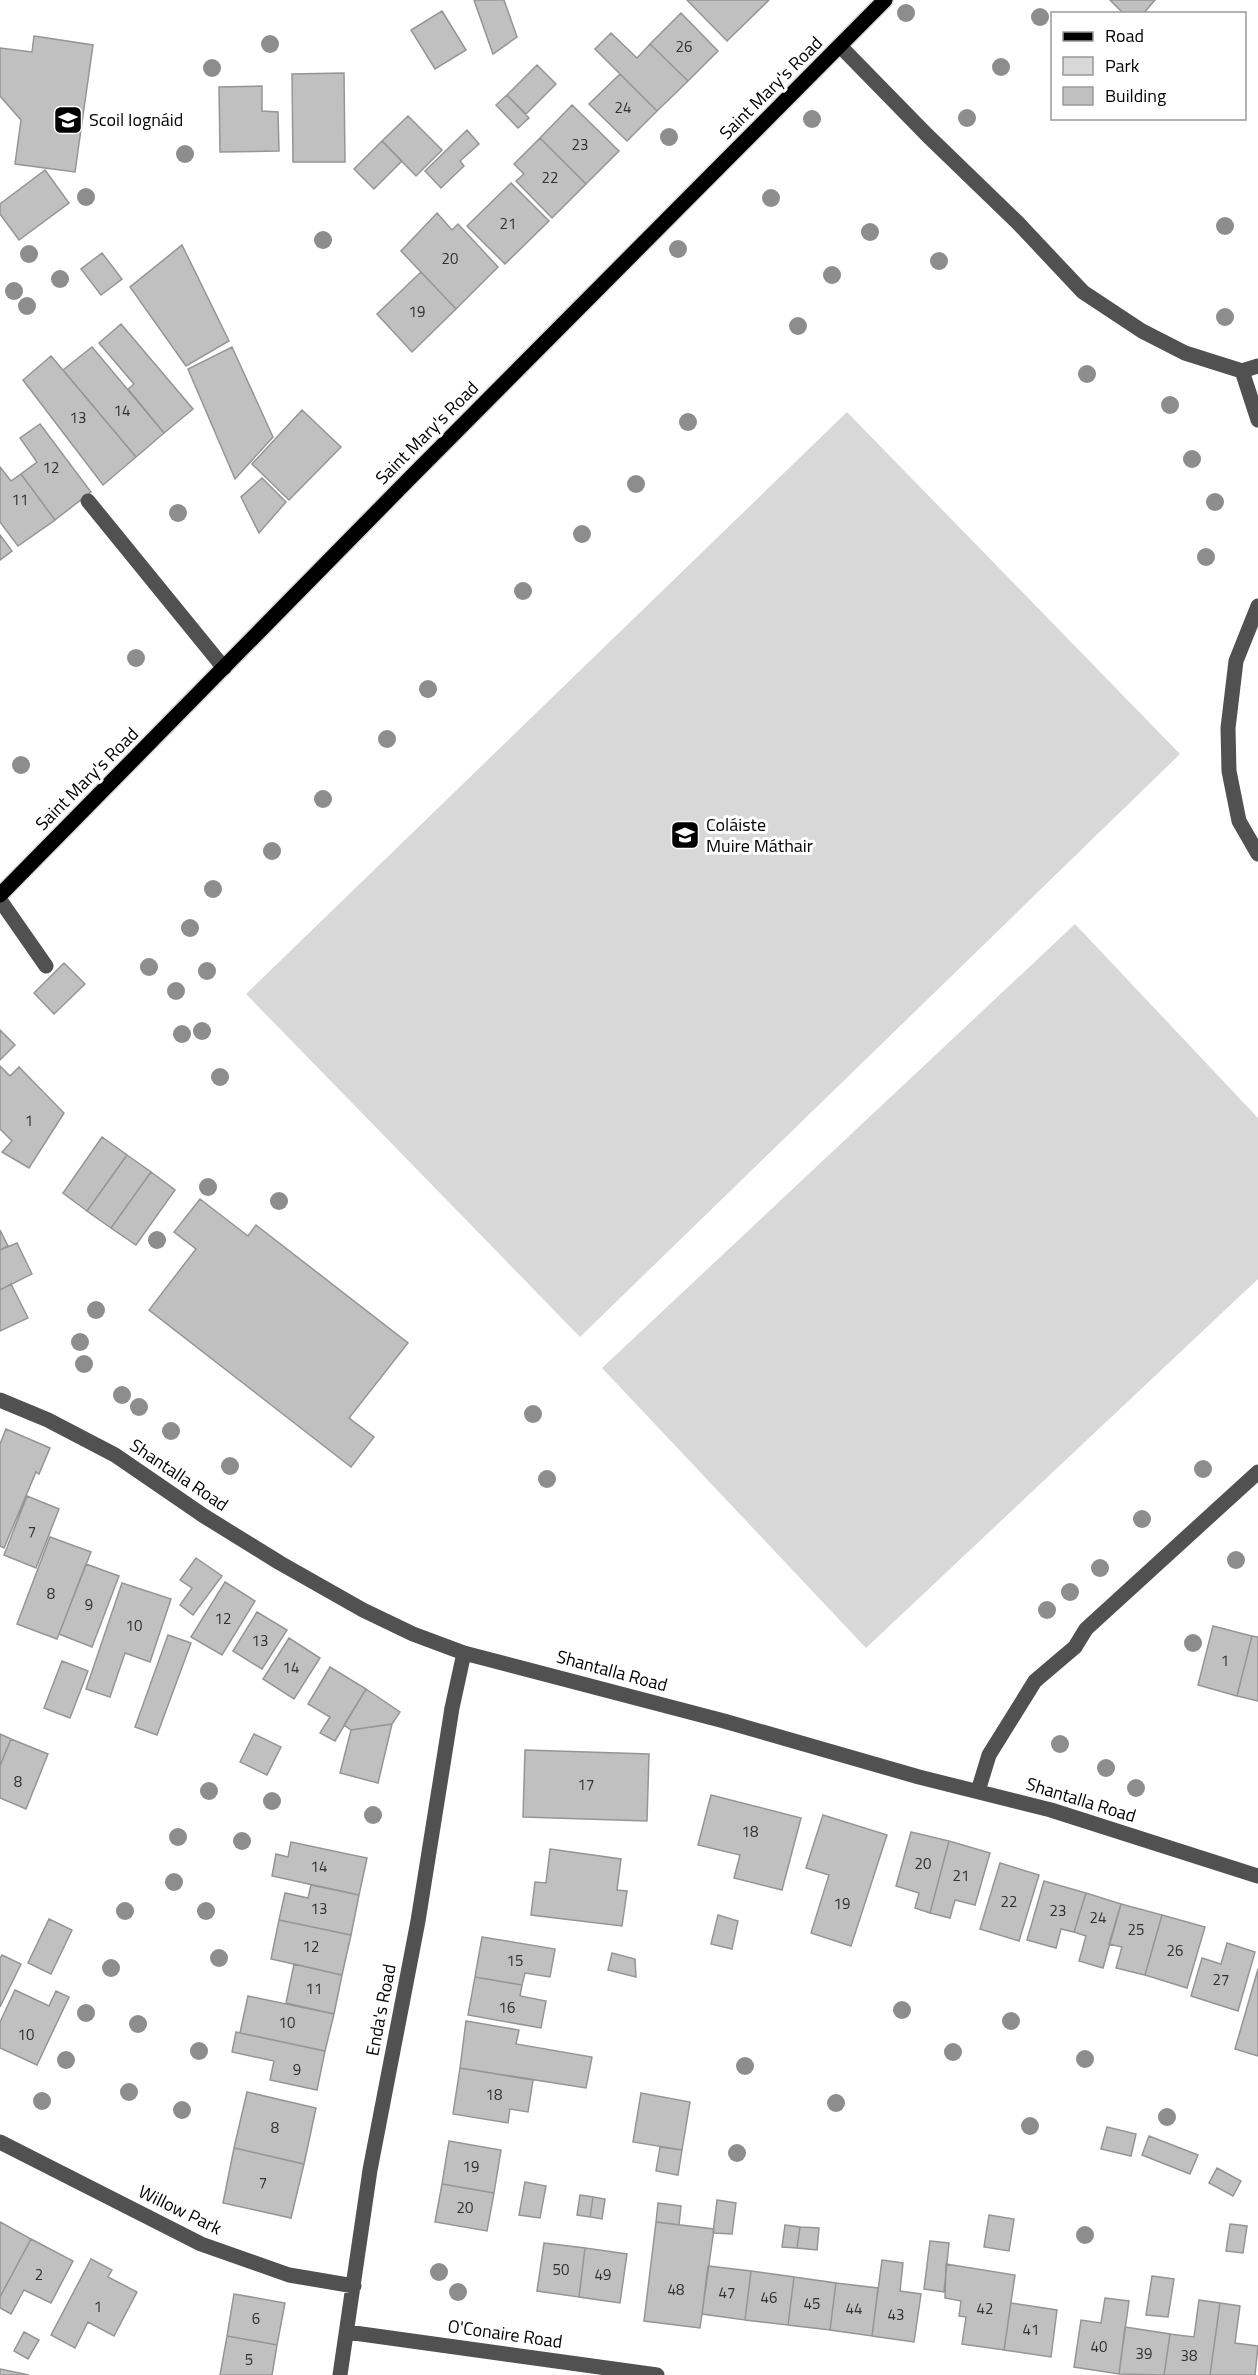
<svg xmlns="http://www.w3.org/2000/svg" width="1258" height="2375" font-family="'Titillium Web',sans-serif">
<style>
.green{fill:#d8d8d8}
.building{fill:#c0c0c0;stroke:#959595;stroke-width:1.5}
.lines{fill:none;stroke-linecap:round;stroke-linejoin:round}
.major-casing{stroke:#dbdbdb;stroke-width:18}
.minor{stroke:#515151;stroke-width:15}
.major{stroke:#000;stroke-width:15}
.tree{fill:#8d8d8d}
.labels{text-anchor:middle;stroke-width:6;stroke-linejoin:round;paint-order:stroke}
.number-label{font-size:15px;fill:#303030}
.street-label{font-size:18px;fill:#000;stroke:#fff}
.poi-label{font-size:18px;fill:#000;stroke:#fff;text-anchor:start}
</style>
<rect width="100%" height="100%" fill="#fff"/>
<!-- green -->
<path class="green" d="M847 412 1180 754 580 1337 246 994Z
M1075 924 1258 1118V1279L866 1648 602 1368Z"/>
<!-- building -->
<path class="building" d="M474 0H504L517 37 493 54Z
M687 0H769L727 41Z
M1110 0H1155L1143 14H1124Z
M442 11 466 50 435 69 411 30Z
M681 13 718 51 688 81 650 44Z
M611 33 637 58 650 44 688 81 657 111 595 49Z
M34 36 93 45 75 172 15 164 21 120 0 96V48L32 52Z
M537 65 556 84 526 114 507 95Z
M344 73 345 162H293L292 74Z
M620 74 657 111 627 141 589 104Z
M262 86V111L278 112 279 151 220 152 219 87Z
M507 95 529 118 518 128 496 105Z
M572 105 619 151 586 184 540 138Z
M408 116 442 150 416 176 382 141Z
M467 130 479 144 460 161 464 166 441 188 425 171Z
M540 138 586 184 552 218 516 181 524 174 514 164Z
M382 141 402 161 374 189 354 169Z
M45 170 69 203 19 240 0 214V204Z
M511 183 549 221 505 264 467 226Z
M437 213 452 230 458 224 498 267 456 309 401 251Z
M182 245 229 341 186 366 130 287Z
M102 253 122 279 101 295 81 269Z
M421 272 456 309 412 352 377 314Z
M121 324 193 409 164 433 128 389 134 384 99 343Z
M92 347 164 433 136 457 63 370Z
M232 347 273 437 235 479 188 369Z
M51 356 136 457 103 485 23 380Z
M302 410 341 447 289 500 252 464Z
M40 424 91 492 55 520 21 474 37 462 20 438Z
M0 467 11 481 21 474 55 520 18 546 0 522Z
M262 478 286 502 259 533 241 497Z
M0 535 12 551 0 560Z
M64 963 85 984 54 1014 34 993Z
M0 1030 15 1045 0 1060Z
M0 1066 10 1076 19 1067 64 1113 29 1168 2 1152 12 1141 0 1129Z
M102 1137 127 1155 87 1211 63 1193Z
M127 1155 151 1172 111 1228 87 1211Z
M151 1172 175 1190 136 1245 111 1228Z
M200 1199 248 1236 256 1225 408 1343 349 1418 374 1437 351 1467 149 1310 196 1249 174 1232Z
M0 1230 8 1246 0 1250Z
M17 1243 32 1274 0 1290V1250Z
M11 1284 28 1318 0 1331V1290Z
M6 1429 50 1448 39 1474 36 1472 4 1548 0 1546V1444Z
M27 1496 59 1509 36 1568 4 1555Z
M50 1537 91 1552 57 1639 17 1624Z
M196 1558 222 1576 193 1615 180 1605 192 1588 180 1580Z
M86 1564 119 1576 92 1647 59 1634Z
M225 1582 255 1601 222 1655 191 1637Z
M122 1583 171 1599 150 1662 125 1653 110 1697 86 1689Z
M257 1612 287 1630 262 1669 233 1651Z
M1213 1626 1252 1636 1237 1696 1198 1685Z
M168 1635 191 1643 157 1735 135 1727Z
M1252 1636 1258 1637V1701L1237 1696Z
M289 1638 320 1658 294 1699 263 1679Z
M62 1661 88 1671 70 1718 44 1708Z
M330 1667 366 1689 335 1741 320 1733 330 1717 308 1704Z
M366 1689 400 1712 392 1724 351 1730 344 1725Z
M392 1724 378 1783 340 1773 351 1730Z
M0 1734 11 1739 0 1766Z
M254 1734 281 1747 267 1775 240 1762Z
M11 1739 48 1754 26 1809 0 1798V1766Z
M525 1750 649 1754 647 1821 523 1817Z
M711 1795 801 1818 782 1890 734 1878 740 1855 698 1845Z
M823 1815 887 1835 851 1946 811 1933 829 1875 806 1868Z
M911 1832 949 1841 930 1913 915 1908 919 1893 896 1886Z
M949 1841 990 1853 975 1905 955 1900 950 1918 930 1913Z
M291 1842 367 1858 359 1895 272 1876 276 1854 288 1857Z
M550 1849 621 1859 617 1890 627 1891 622 1926 531 1915 535 1882 546 1883Z
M1000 1863 1039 1875 1019 1941 980 1929Z
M1044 1881 1086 1893 1074 1932 1061 1929 1056 1948 1027 1940Z
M311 1885 359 1895 351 1935 279 1920 285 1893 308 1898Z
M1086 1893 1121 1904 1103 1968 1079 1961 1086 1936 1074 1932Z
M1121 1904 1162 1915 1145 1975 1116 1968 1122 1947 1109 1944Z
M718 1915 738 1921 732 1949 711 1944Z
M1162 1915 1205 1927 1187 1988 1145 1975Z
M49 1919 72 1930 51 1974 28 1963Z
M279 1920 351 1935 342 1975 271 1959Z
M482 1937 555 1949 550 1977 525 1973 522 1985 475 1977Z
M1227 1943 1255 1952 1238 2011 1191 1996 1202 1958 1221 1964Z
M612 1953 635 1959 636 1977 608 1970Z
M2 1955 21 1964 0 2007V1958Z
M294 1964 342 1975 334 2014 286 2003Z
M1258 1969V2056L1235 2049Z
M475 1977 522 1985 520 1996 546 2001 541 2028 468 2015Z
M15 1990 49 2006 56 1991 69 1997 37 2065 0 2048V2022Z
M248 1996 334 2014 325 2051 240 2033Z
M466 2021 519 2030 516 2044 592 2057 586 2088 460 2068Z
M236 2032 325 2051 317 2090 270 2080 274 2061 232 2052Z
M460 2068 533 2080 528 2112 510 2109 508 2123 453 2114Z
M247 2092 316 2108 304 2164 234 2148Z
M641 2093 690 2102 682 2150 633 2142Z
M1107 2127 1136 2134 1131 2156 1101 2149Z
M1149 2136 1198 2155 1190 2174 1142 2155Z
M449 2141 501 2150 494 2193 442 2184Z
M660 2147 682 2150 678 2175 656 2171Z
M234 2148 304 2164 291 2218 223 2203Z
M1217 2168 1241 2181 1233 2196 1209 2183Z
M525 2182 546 2186 540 2218 519 2215Z
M442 2184 494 2193 487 2231 435 2222Z
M580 2195 593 2197 590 2217 577 2215Z
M593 2197 605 2199 602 2219 590 2217Z
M717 2200 736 2203 732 2234 713 2233Z
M658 2203 681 2206 679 2225 656 2222Z
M989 2215 1014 2219 1009 2251 984 2247Z
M0 2222 31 2239 0 2297Z
M656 2222 714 2229 700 2328 644 2321Z
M1230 2224 1247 2226 1243 2253 1226 2251Z
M785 2225 800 2227 797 2248 782 2247Z
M800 2227 819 2228 817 2250 797 2248Z
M31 2239 73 2261 51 2303 24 2290 11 2314 0 2308V2297Z
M930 2241 949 2243 944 2292 924 2289Z
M544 2243 585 2248 579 2297 537 2291Z
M585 2248 627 2254 620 2303 579 2297Z
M91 2259 112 2270 108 2277 137 2292 114 2336 88 2322 75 2348 51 2335Z
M882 2260 903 2263 900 2291 921 2294 914 2342 872 2336Z
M946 2264 1015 2275 1004 2350 962 2344 966 2317 959 2316 961 2301 945 2298Z
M708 2266 751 2271 745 2320 702 2314Z
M751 2271 794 2277 788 2325 745 2320Z
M1152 2276 1174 2279 1168 2317 1146 2315Z
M794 2277 836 2283 830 2330 788 2325Z
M836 2283 878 2288 872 2336 830 2330Z
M234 2294 285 2303 277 2345 227 2336Z
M1105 2298 1129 2301 1119 2374 1074 2367 1081 2320 1101 2323Z
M1199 2300 1220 2303 1210 2375H1164L1170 2334 1194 2337Z
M1011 2303 1057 2310 1051 2357 1004 2350Z
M1220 2303 1240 2306 1235 2343 1258 2346 1255 2375H1210Z
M1125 2327 1170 2334 1164 2375 1119 2374Z
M24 2332 39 2340 28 2359 14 2351Z
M227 2336 277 2345 272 2375H220Z
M0 2369 29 2375H0Z"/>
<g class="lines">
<!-- major casing -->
<g class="major-casing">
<path id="major" d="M0 895 412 476 885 0"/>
</g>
<!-- minor -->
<path class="minor" d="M840 46 927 135 1017 222 1083 292 1142 331 1185 353 1242 371 1258 420
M1242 371 1258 366
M88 501 224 668
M1258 606 1236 661 1228 728 1229 771 1239 821 1258 854
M0 900 46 966
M0 1400 48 1420 115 1455 204 1516 280 1563 363 1610 413 1634 464 1653 724 1721 919 1777 1051 1810 1258 1876
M978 1791 989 1755 1035 1681 1075 1647 1086 1629 1258 1472
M0 2142 201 2244 289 2275 354 2286
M347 2332 657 2375
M340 2375 370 2170 418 1921 452 1708 464 1653"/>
<!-- major -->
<use href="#major" class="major"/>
</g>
<!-- trees -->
<g class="tree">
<circle cx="906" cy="13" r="9"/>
<circle cx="1040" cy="17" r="9"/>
<circle cx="270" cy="44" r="9"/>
<circle cx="1001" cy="67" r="9"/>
<circle cx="212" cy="68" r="9"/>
<circle cx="967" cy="118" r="9"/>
<circle cx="812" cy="119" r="9"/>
<circle cx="669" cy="137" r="9"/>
<circle cx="185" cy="154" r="9"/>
<circle cx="86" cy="197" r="9"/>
<circle cx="771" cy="198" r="9"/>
<circle cx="1225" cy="226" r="9"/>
<circle cx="870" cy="232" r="9"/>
<circle cx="323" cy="240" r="9"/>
<circle cx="678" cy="249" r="9"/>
<circle cx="29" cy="254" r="9"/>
<circle cx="939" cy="261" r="9"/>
<circle cx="832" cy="275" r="9"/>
<circle cx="60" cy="279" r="9"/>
<circle cx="14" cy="291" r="9"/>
<circle cx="27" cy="306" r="9"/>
<circle cx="1225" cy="317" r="9"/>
<circle cx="798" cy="326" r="9"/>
<circle cx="1087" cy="374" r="9"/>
<circle cx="1170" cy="405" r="9"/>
<circle cx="688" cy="422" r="9"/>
<circle cx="1192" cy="459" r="9"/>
<circle cx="636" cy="484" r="9"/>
<circle cx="1215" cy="502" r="9"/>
<circle cx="178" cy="513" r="9"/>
<circle cx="582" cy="534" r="9"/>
<circle cx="1206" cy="557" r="9"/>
<circle cx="523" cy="591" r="9"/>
<circle cx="136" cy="658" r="9"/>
<circle cx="428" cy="689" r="9"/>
<circle cx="387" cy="739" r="9"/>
<circle cx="21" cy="765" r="9"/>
<circle cx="323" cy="799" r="9"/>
<circle cx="272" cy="851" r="9"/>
<circle cx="213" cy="889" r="9"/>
<circle cx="190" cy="928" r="9"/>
<circle cx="149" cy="967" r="9"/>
<circle cx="207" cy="971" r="9"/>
<circle cx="176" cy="991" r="9"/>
<circle cx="202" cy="1031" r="9"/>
<circle cx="182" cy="1034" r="9"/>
<circle cx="220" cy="1077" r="9"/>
<circle cx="208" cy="1187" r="9"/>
<circle cx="279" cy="1201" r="9"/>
<circle cx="157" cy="1240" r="9"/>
<circle cx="96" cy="1310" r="9"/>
<circle cx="80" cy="1342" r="9"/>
<circle cx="84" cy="1364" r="9"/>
<circle cx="122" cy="1395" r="9"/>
<circle cx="139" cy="1407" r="9"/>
<circle cx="533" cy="1414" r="9"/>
<circle cx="171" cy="1431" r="9"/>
<circle cx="230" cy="1466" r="9"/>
<circle cx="1203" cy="1469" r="9"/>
<circle cx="547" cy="1479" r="9"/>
<circle cx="1142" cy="1519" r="9"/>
<circle cx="1236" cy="1560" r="9"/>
<circle cx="1100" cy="1568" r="9"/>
<circle cx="1070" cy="1592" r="9"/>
<circle cx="1047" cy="1610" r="9"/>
<circle cx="1193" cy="1643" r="9"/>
<circle cx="1060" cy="1744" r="9"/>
<circle cx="1106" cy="1768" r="9"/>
<circle cx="1136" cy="1788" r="9"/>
<circle cx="209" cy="1791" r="9"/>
<circle cx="272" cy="1801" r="9"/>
<circle cx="373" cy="1815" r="9"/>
<circle cx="178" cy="1837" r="9"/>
<circle cx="242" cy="1841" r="9"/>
<circle cx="174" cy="1882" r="9"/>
<circle cx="125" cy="1911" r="9"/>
<circle cx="206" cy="1911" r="9"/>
<circle cx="219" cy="1958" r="9"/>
<circle cx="111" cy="1968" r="9"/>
<circle cx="902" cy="2010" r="9"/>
<circle cx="86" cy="2013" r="9"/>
<circle cx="1011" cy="2021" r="9"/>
<circle cx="138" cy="2024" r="9"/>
<circle cx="199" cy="2051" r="9"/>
<circle cx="953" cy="2052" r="9"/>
<circle cx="1085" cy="2059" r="9"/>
<circle cx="66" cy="2060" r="9"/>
<circle cx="745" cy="2066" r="9"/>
<circle cx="129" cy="2092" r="9"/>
<circle cx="42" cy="2101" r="9"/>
<circle cx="836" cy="2103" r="9"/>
<circle cx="182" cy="2110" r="9"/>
<circle cx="1167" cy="2117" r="9"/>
<circle cx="1030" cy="2126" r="9"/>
<circle cx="737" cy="2153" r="9"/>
<circle cx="1085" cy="2235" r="9"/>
<circle cx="439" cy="2272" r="9"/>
<circle cx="458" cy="2292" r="9"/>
</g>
<!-- icons -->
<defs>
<g id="school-square" transform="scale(1.5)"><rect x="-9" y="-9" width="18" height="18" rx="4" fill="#000" stroke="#fff"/><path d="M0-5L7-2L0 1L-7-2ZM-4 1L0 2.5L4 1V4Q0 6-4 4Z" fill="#fff"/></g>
</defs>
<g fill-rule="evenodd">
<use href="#school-square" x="68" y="120"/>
<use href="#school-square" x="685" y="835"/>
</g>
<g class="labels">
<!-- number labels -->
<g class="number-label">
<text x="684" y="52">26</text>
<text x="623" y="113">24</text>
<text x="580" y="150">23</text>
<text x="550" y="183">22</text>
<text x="508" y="229">21</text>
<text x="450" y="264">20</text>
<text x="417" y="317">19</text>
<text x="122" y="416">14</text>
<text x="78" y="423">13</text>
<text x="51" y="473">12</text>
<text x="20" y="505">11</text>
<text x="29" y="1126">1</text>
<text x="32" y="1537">7</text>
<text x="51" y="1599">8</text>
<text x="89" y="1610">9</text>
<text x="223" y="1624">12</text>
<text x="134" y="1631">10</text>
<text x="260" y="1646">13</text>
<text x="1225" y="1666">1</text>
<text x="291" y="1673">14</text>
<text x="18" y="1787">8</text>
<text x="586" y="1790">17</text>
<text x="750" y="1837">18</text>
<text x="923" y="1869">20</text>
<text x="319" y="1872">14</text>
<text x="961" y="1881">21</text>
<text x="1009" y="1907">22</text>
<text x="842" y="1909">19</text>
<text x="319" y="1914">13</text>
<text x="1058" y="1916">23</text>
<text x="1098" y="1923">24</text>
<text x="1136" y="1935">25</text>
<text x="311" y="1952">12</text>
<text x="1175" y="1956">26</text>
<text x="515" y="1966">15</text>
<text x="1221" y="1985">27</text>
<text x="314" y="1994">11</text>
<text x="507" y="2013">16</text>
<text x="287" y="2028">10</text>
<text x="26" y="2040">10</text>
<text x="297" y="2075">9</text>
<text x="494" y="2100">18</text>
<text x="275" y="2133">8</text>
<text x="471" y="2172">19</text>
<text x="263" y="2188">7</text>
<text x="465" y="2213">20</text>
<text x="561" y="2275">50</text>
<text x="39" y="2280">2</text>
<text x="603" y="2280">49</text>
<text x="676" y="2295">48</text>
<text x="727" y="2298">47</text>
<text x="769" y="2303">46</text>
<text x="812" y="2309">45</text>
<text x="98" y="2312">1</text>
<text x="854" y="2314">44</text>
<text x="985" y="2314">42</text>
<text x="896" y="2320">43</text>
<text x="256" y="2324">6</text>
<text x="1031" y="2335">41</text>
<text x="1099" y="2352">40</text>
<text x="1144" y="2359">39</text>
<text x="1189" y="2361">38</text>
<text x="249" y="2365">5</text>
</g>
<!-- street labels -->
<g class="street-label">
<text transform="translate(771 88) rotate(-45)" y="6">Saint Mary's Road</text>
<text transform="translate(427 433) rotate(-45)" y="6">Saint Mary's Road</text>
<text transform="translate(87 779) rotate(-45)" y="6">Saint Mary's Road</text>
<text transform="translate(179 1475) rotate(34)" y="6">Shantalla Road</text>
<text transform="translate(612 1671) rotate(15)" y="6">Shantalla Road</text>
<text transform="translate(1081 1800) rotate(17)" y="6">Shantalla Road</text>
<text transform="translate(381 2010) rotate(-79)" y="6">Enda's Road</text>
<text transform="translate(180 2210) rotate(26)" y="6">Willow Park</text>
<text transform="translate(505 2334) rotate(8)" y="6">O'Conaire Road</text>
</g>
<!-- poi labels -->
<g class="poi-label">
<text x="89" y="126">Scoil Iognáid</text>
<text x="706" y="831">Coláiste<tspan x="706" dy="21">Muire Máthair</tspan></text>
</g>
</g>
<!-- legend -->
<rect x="1051" y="12" width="195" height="108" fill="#ffffff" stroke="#999999" stroke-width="1.5"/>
<rect x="1063" y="32" width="30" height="9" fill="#000000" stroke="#999999" stroke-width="1.5"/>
<text x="1105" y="42" font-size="18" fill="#000000">Road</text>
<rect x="1063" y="57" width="30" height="18" fill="#d8d8d8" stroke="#999999" stroke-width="1.5"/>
<text x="1105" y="72" font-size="18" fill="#000000">Park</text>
<rect x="1063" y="87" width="30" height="18" fill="#c0c0c0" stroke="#999999" stroke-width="1.5"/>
<text x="1105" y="102" font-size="18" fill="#000000">Building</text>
</svg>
